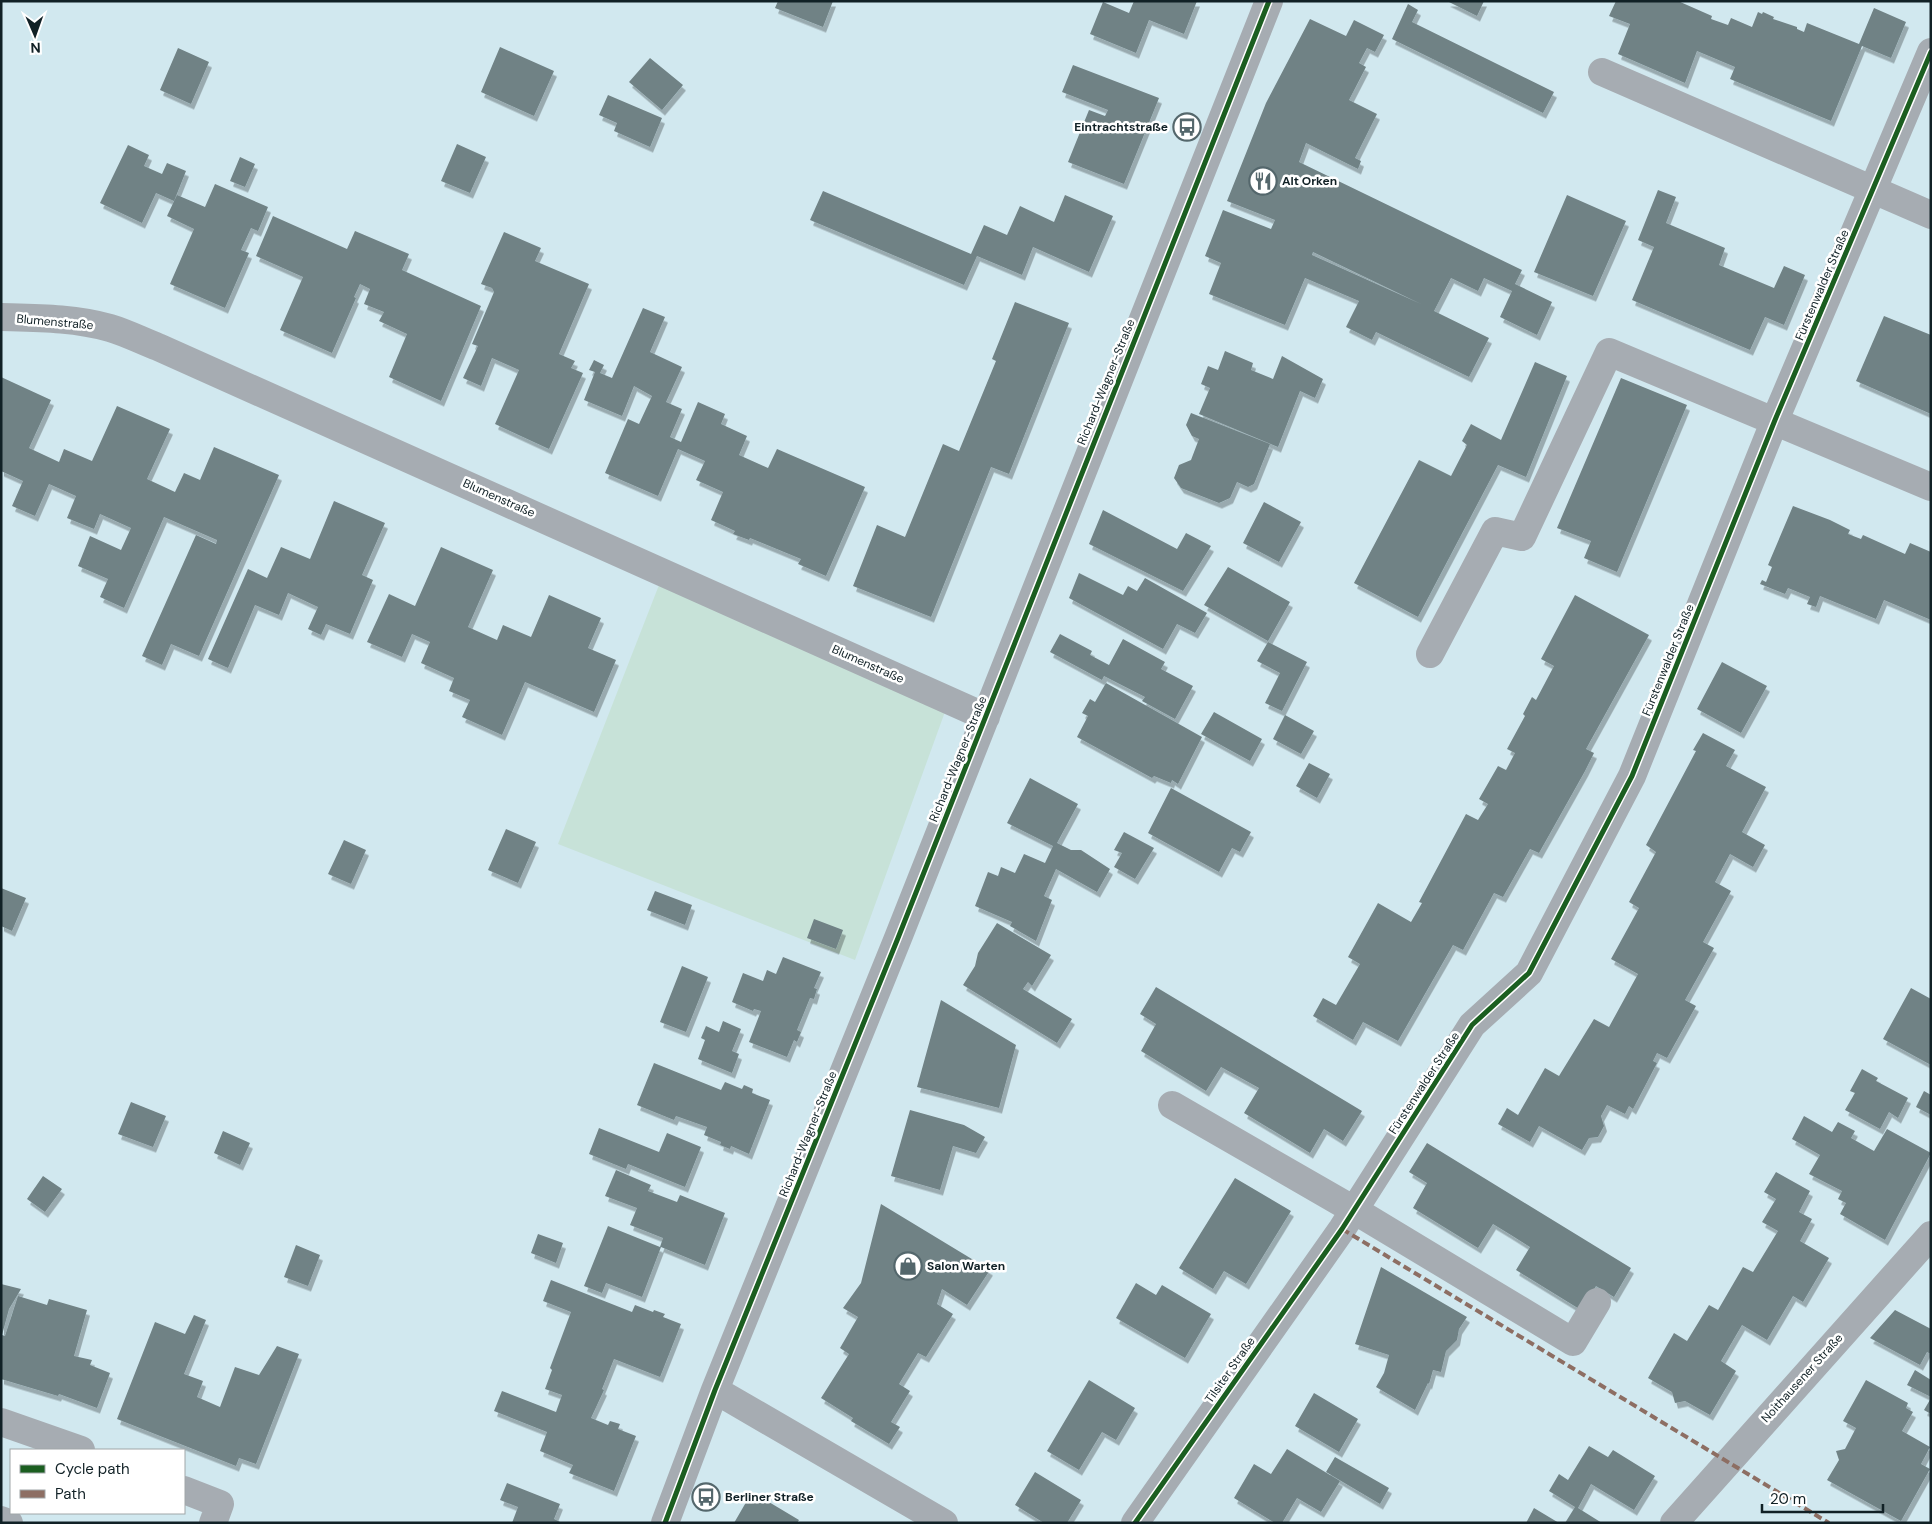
<svg xmlns="http://www.w3.org/2000/svg" width="1932" height="1524" font-family="'DM Sans',sans-serif">
<style>
.green{fill:#c7e2d8}
.building{fill:#708285;fill-rule:evenodd;filter:url(#shadow)}
.lines{fill:none;stroke-linecap:round;stroke-linejoin:round}
.minor{stroke:#a6acb2;stroke-width:28}
.quiet{stroke:#8d6e63;stroke-width:4;stroke-dasharray:8 4;stroke-linecap:butt}
.cycleway-casing{stroke:#fff;stroke-width:8}
.cycleway{stroke:#1b5e20;stroke-width:5}
.labels{text-anchor:middle;stroke-width:5;stroke-linejoin:round;paint-order:stroke}
.poi-label{font-size:12px;font-weight:bold;fill:#112126;stroke:#fff;text-anchor:start}
.street-label{font-size:12px;fill:#112126;stroke:#fff}
</style>
<defs>
<filter id="shadow"><feDropShadow dx="3" dy="5.5" stdDeviation="0" flood-color="#0004"/></filter>
</defs>
<rect width="100%" height="100%" fill="#d1e8ef"/>
<!-- green -->
<path class="green" d="M659 585 946 709 855 960 558 844Z"/>
<!-- building -->
<path class="building" d="M778 1H833L823 27 775 8Z
M1134 1H1197L1184 34 1149 20 1136 53 1090 34 1103 2 1129 13Z
M1447 1H1484L1477 16Z
M1616 1H1678L1712 16 1711 19 1728 25 1731 18 1752 27 1758 12 1762 14 1763 12 1774 17 1773 19 1797 27V29L1804 32 1807 23 1859 44 1874 8 1906 22 1891 58 1862 46 1831 121 1730 79 1735 67 1697 51 1685 83 1618 54 1630 24 1609 16Z
M1408 4 1418 10 1412 22 1554 92 1543 113 1392 39Z
M1310 19 1346 36 1354 20 1384 35 1375 52 1367 48 1359 63 1366 67 1349 100 1377 114 1355 158 1361 161 1358 169 1306 143 1299 162 1522 270 1515 284 1552 302 1537 335 1500 317 1512 291 1484 278 1478 291 1451 278 1434 311 1489 338 1469 377 1376 332 1372 340 1346 327 1359 301 1305 278 1285 325 1209 294 1221 263 1205 256 1223 210 1271 229 1275 220 1227 201 1266 103ZM1313 252 1421 304 1312 255Z
M500 47 554 71 534 116 481 92Z
M178 48 209 62 191 104 160 90Z
M650 58 683 85 662 110 629 82Z
M1073 65 1159 98 1124 184 1068 162 1089 110 1105 116 1108 110 1062 92Z
M608 95 662 118 650 147 614 131 617 123 599 115Z
M457 144 486 157 470 193 441 181Z
M128 145 149 155 144 166 162 174 167 163 186 171 174 201 156 193 142 223 100 203Z
M240 157 255 164 245 187 230 181Z
M215 184 268 207 258 231 251 228 241 250 249 253 225 308 170 284 194 229 167 216 177 195 205 207Z
M1658 190 1676 197 1666 223 1725 248 1719 265 1774 288 1784 266 1805 275 1784 325 1765 317 1750 350 1632 300 1654 247 1638 240Z
M823 191 971 254 984 225 1007 235 1020 206 1054 222 1065 195 1113 216 1089 272 1033 247 1022 275 977 256 964 285 810 220Z
M1567 195 1626 221 1593 296 1534 272Z
M273 216 347 249 355 231 409 254 402 270 481 306 441 401 389 377 407 334 379 321 384 312 364 304 370 289 360 284 354 297 356 298 332 353 280 330 303 277 256 256Z
M504 232 541 248 535 261 589 284 559 354 575 361 571 368 583 373 549 449 495 424 519 370 492 358 481 386 463 378 478 346 472 344 494 292 492 288 481 284Z
M1015 302 1069 323 1009 474 991 467 931 617 853 586 877 525 905 537 943 444 959 451 996 361 992 359Z
M643 308 665 317 650 352 682 367 666 402 682 409 670 437 681 442 698 402 725 414 721 424 747 436 739 455 768 468 777 449 865 487 826 576 798 564 801 559 750 538 749 540 733 534 735 531 711 520 723 492 696 480 705 461 678 449 658 496 605 473 628 419 639 424 652 396 634 386 622 416 584 400 595 372 589 370 594 360 604 365 600 373 612 378Z
M1884 316 1931 335V414L1856 381Z
M1225 351 1253 363 1251 370 1273 379 1282 356 1323 379 1315 398 1300 391 1278 447 1199 414 1210 388 1201 384 1208 366 1218 370Z
M1535 362 1567 376 1526 477 1498 465 1418 617 1354 583 1419 460 1451 476 1467 445 1462 441 1471 424 1501 440Z
M1 377 51 400 29 448 59 462 64 449 92 461 117 406 170 429 147 479 175 492 184 473 200 480 214 447 279 475 199 656 171 644 162 665 142 656 196 535 216 544 217 540 164 517 124 608 100 597 108 579 78 566 90 536 121 550 131 528 100 514 94 529 67 518 76 496 49 484 35 516 12 506 23 481 1 471Z
M1621 378 1687 405 1617 572 1584 558 1591 541 1557 528Z
M1191 413 1270 444 1254 484 1248 487 1237 482 1230 498 1219 503 1181 488 1174 478 1179 465 1191 460 1199 439 1192 436 1186 425Z
M334 501 385 523 362 575 373 580 350 634 326 624 321 635 308 629 318 607 288 593 279 615 255 605 228 668 208 659 248 569 267 578 281 547 310 559Z
M1264 502 1301 522 1279 562 1243 543Z
M1793 506 1830 520 1850 530 1848 534 1861 539 1863 535 1905 554 1910 543 1931 552V620L1884 600 1876 619 1820 596 1816 607 1807 604 1810 597 1788 588 1785 594 1760 584 1762 580 1766 582 1772 567 1768 565Z
M1103 510 1177 549 1186 533 1211 546 1183 591 1089 544Z
M441 547 493 570 468 627 497 640 503 625 531 637 549 595 601 618 588 648 616 660 594 712 525 682 502 735 462 717 470 700 449 691 454 678 421 663 430 642 412 634 402 657 367 642 389 594 415 606Z
M1228 567 1290 602 1268 641 1204 605Z
M1079 573 1123 595 1128 586 1137 591 1145 578 1207 613 1195 633 1177 624 1163 649 1069 598Z
M1575 595 1649 635 1586 749 1594 753 1585 771 1539 853 1530 849 1503 897 1494 893 1463 950 1453 945 1398 1041 1363 1022 1353 1040 1313 1016 1323 998 1336 1005 1360 964 1348 957 1378 903 1411 922 1422 903 1419 902 1466 814 1478 820 1488 804 1479 799 1498 766 1506 770 1515 753 1507 749 1525 716 1523 714 1532 697 1536 700 1554 666 1541 659Z
M1060 634 1092 651 1090 655 1109 665 1123 639 1165 662 1161 669 1193 686 1175 719 1142 701 1145 697 1104 676 1102 680 1050 652Z
M1268 642 1307 662 1282 711 1265 703 1280 673 1257 661Z
M1722 662 1767 686 1741 733 1697 709Z
M1106 683 1202 737 1178 784 1172 780 1171 783 1154 776 1152 778 1077 737 1088 716 1082 713 1090 699 1095 702Z
M1214 712 1262 739 1250 761 1201 734Z
M1285 715 1314 731 1301 754 1273 739Z
M1703 733 1735 750 1726 766 1766 787 1742 832 1765 845 1753 867 1730 854 1715 882 1731 891 1703 942 1714 948 1685 1000 1696 1006 1667 1058 1657 1053 1653 1061 1657 1063 1633 1109 1629 1106 1625 1114 1607 1105 1601 1116 1604 1126 1598 1137 1589 1138 1582 1150 1539 1126 1530 1142 1498 1124 1507 1108 1518 1115 1545 1068 1559 1076 1594 1019 1609 1027 1638 974 1611 959 1639 908 1629 902 1656 852 1646 845 1696 751 1693 750Z
M1309 763 1330 774 1317 798 1296 786Z
M1030 778 1078 804 1057 843 1071 850H1081L1110 869 1097 892 1056 869 1044 896 1052 900 1036 941 1010 926 1012 922 975 906 988 872 998 876 1001 867 1015 873 1024 854 1045 863 1053 846 1007 823Z
M1171 788 1251 832 1240 852 1232 848 1219 872 1148 833Z
M506 829 536 842 518 883 488 870Z
M1124 832 1154 848 1135 879 1114 867 1122 853 1114 850Z
M344 840 366 850 351 884 328 874Z
M1 888 26 898 12 931 1 926Z
M655 891 692 905 685 925 647 910Z
M814 919 843 930 836 949 807 938Z
M997 923 1051 955 1032 986 1028 982 1023 989 1072 1019 1057 1043 963 985 975 966 978 953Z
M783 957 821 972 814 988 817 989 814 999 810 998 797 1030 801 1032 797 1042 794 1040 787 1057 749 1042 761 1011 754 1009 753 1011 732 1002 743 973 763 981 767 970 776 974Z
M682 966 708 977 686 1032 660 1022Z
M1156 987 1362 1111 1343 1141 1324 1129 1310 1153 1244 1113 1259 1088 1221 1067 1206 1091 1141 1051 1156 1024 1140 1014Z
M1911 988 1931 999V1065L1883 1039Z
M941 1000 1016 1045 999 1108 917 1087Z
M723 1021 741 1029 732 1051 739 1054 732 1073 698 1059 705 1040 701 1038 706 1026 719 1032Z
M654 1063 721 1090 725 1082 742 1089 744 1085 753 1089 752 1093 770 1100 749 1154 731 1146 730 1149 720 1145 721 1142 704 1135 707 1127 676 1116 674 1120 637 1105Z
M1862 1069 1878 1078 1876 1081 1908 1098 1898 1118 1889 1112 1880 1129 1845 1110 1855 1093 1850 1091Z
M1924 1091 1931 1095V1115L1916 1107Z
M131 1102 166 1116 153 1147 118 1134Z
M910 1110 964 1125 985 1137 976 1153 953 1146 940 1190 891 1176Z
M1804 1116 1832 1132 1838 1122 1855 1131 1851 1138 1874 1151 1887 1129 1931 1153 1885 1240 1840 1214 1846 1203 1838 1199 1842 1191 1809 1174 1820 1155 1792 1139Z
M599 1128 659 1152 667 1133 701 1147 685 1187 628 1164 626 1169 589 1154Z
M223 1131 250 1143 240 1165 214 1153Z
M1427 1143 1631 1268 1614 1297 1596 1286 1581 1310 1516 1270 1530 1247 1511 1235 1493 1224 1478 1248 1413 1208 1427 1183 1409 1172Z
M616 1170 651 1185 648 1191 677 1202 680 1195 725 1213 705 1265 661 1247 642 1297 606 1283 602 1293 584 1286 608 1226 660 1247 663 1238 630 1225 637 1208 605 1196Z
M1776 1172 1810 1191 1799 1212 1812 1219 1800 1241 1829 1258 1803 1302 1793 1296 1767 1340 1742 1325 1721 1361 1736 1371 1710 1415 1685 1401 1675 1403 1672 1392 1648 1378 1674 1333 1687 1341 1709 1305 1718 1310 1743 1267 1753 1272 1778 1231 1762 1222 1776 1199 1764 1192Z
M43 1176 62 1189 45 1212 27 1199Z
M1235 1178 1291 1211 1246 1284 1224 1271 1213 1289 1179 1268Z
M881 1204 990 1270 967 1305 942 1289 937 1304 953 1314 926 1357 918 1353 899 1384 910 1391 891 1422 900 1427 889 1444 851 1421 853 1418 821 1398 849 1354 840 1348 858 1317 843 1308 861 1283Z
M538 1234 563 1243 556 1263 531 1253Z
M296 1245 320 1255 308 1286 284 1277Z
M1381 1267 1467 1317 1459 1329 1457 1340 1446 1351 1441 1372 1433 1370 1429 1384 1428 1383 1415 1410 1376 1387 1384 1373 1389 1355 1355 1344Z
M551 1280 632 1312 635 1305 653 1312 654 1310 665 1314 663 1317 681 1324 660 1377 614 1359 602 1389 604 1390 591 1418 608 1425 610 1421 620 1424 618 1429 636 1436 614 1491 569 1473 573 1465 540 1451 547 1432 494 1411 502 1391 556 1412 562 1395 545 1389 552 1370 550 1368 571 1312 543 1301Z
M1136 1283 1156 1295 1162 1285 1211 1314 1185 1358 1116 1318Z
M1 1284 21 1289 9 1309 2 1335 5 1336 18 1296 47 1305 49 1299 87 1310 74 1356 92 1360 90 1365 110 1373 97 1408 59 1394 58 1396 1 1379Z
M1895 1310 1931 1329V1354L1927 1352 1920 1365 1870 1338Z
M194 1315 206 1320 184 1374 203 1381 197 1397 220 1407 235 1367 259 1375 277 1346 299 1354 256 1464 239 1458 236 1466 117 1419 155 1322 185 1334Z
M1915 1370 1931 1380V1397L1907 1385Z
M1089 1380 1135 1408 1116 1440 1102 1432 1079 1470 1047 1451Z
M1866 1380 1908 1403 1906 1408 1913 1412 1902 1431 1930 1447 1921 1464 1930 1469 1901 1521 1827 1480 1839 1460 1836 1451 1845 1449 1856 1428 1843 1421Z
M1314 1393 1358 1419 1339 1452 1295 1426Z
M1931 1398V1414L1924 1410Z
M1589 1446 1608 1457 1613 1450 1655 1476 1634 1510 1591 1484 1578 1508 1602 1523H1565L1575 1507 1549 1491 1559 1474 1568 1480Z
M1287 1449 1340 1481 1321 1512 1297 1498 1282 1523H1275L1234 1498 1254 1464 1271 1474Z
M1335 1457 1389 1488 1380 1504 1326 1472Z
M1035 1472 1081 1500 1067 1523H1044L1015 1505Z
M507 1483 560 1504 554 1519 562 1523H512L518 1507 500 1500Z
M752 1492 799 1520 797 1523H734Z
M1534 1508 1559 1523H1526Z"/>
<g class="lines">
<!-- minor -->
<path class="minor" d="M1602 72 1931 215
M1 317C38 318 75 318 110 328 127 333 142 341 158 347L986 717
M1430 654 1495 531 1522 537 1609 352 1931 487
M1172 1105 1354 1210 1573 1342 1597 1302
M715 1390 944 1523
M1 1422 81 1450
M184 1490 220 1504 213 1523
M1 1520 9 1523
M665 1523 715 1390 898 938 1269 1
M1135 1523 1342 1229 1472 1025 1529 973 1632 776 1775 420 1931 52
M1674 1523 1931 1235"/>
<!-- quiet -->
<path class="quiet" d="M1342 1229 1829 1523"/>
<!-- cycleway casing -->
<g class="cycleway-casing">
<path id="cycleway" d="M665 1523 715 1390 898 938 1269 1
M1135 1523 1342 1229 1472 1025 1529 973 1632 776 1775 420 1931 52"/>
</g>
<!-- cycleway -->
<use href="#cycleway" class="cycleway"/>
</g>
<!-- icons -->
<defs>
<g id="bus-ring" transform="scale(1.4375)"><circle r="9.5" fill="#fff" stroke="#54676c" stroke-width="1.5"/><path d="M-5-6H5V4H4V6H2V4H-2V6H-4V4H-5ZM-3.5-4V0h7V-4ZM-3.5 1.2v1.5H-2V1.2ZM2 1.2v1.5H3.5V1.2Z" fill="#54676c"/></g>
<g id="restaurant-ring" transform="scale(1.4375)"><circle r="9.5" fill="#fff" stroke="#54676c" stroke-width="1.5"/><path d="M-5-6h1v4h1v-4h1v4h1v-4h1v5L-1.5 .5V6h-2V.5L-5-1ZM5-6V6H3V1.5H1.5Q1.5-4 5-6Z" fill="#54676c"/></g>
<g id="shop-ring" transform="scale(1.4375)"><circle r="9.5" fill="#fff" stroke="#54676c" stroke-width="1.5"/><path d="M-5-2.5h2.3a2.7 3.5 0 0 1 5.4 0H5L5.5 6h-11ZM-1.5-2.5h3a1.5 2.3 0 0 0-3 0Z" fill="#54676c"/></g>
</defs>
<g fill-rule="evenodd">
<use href="#bus-ring" x="1187" y="127"/>
<use href="#restaurant-ring" x="1263" y="181"/>
<use href="#shop-ring" x="908" y="1266"/>
<use href="#bus-ring" x="706" y="1497"/>
</g>
<g class="labels">
<!-- poi labels -->
<g class="poi-label">
<text x="1168" y="131" text-anchor="end">Eintrachtstraße</text>
<text x="1282" y="185">Alt Orken</text>
<text x="927" y="1270">Salon Warten</text>
<text x="725" y="1501">Berliner Straße</text>
</g>
<!-- street labels -->
<g class="street-label">
<text transform="translate(1822 285) rotate(-67)" y="4">Fürstenwalder Straße</text>
<text transform="translate(55 322) rotate(5)" y="4">Blumenstraße</text>
<text transform="translate(1106 382) rotate(-68)" y="4">Richard-Wagner-Straße</text>
<text transform="translate(499 498) rotate(24)" y="4">Blumenstraße</text>
<text transform="translate(1668 660) rotate(-68)" y="4">Fürstenwalder Straße</text>
<text transform="translate(868 664) rotate(24)" y="4">Blumenstraße</text>
<text transform="translate(958 759) rotate(-68)" y="4">Richard-Wagner-Straße</text>
<text transform="translate(1424 1083) rotate(-57)" y="4">Fürstenwalder Straße</text>
<text transform="translate(808 1134) rotate(-68)" y="4">Richard-Wagner-Straße</text>
<text transform="translate(1230 1370) rotate(-55)" y="4">Tilsiter Straße</text>
<text transform="translate(1802 1378) rotate(-48)" y="4">Noithausener Straße</text>
</g>
</g>
<!-- border -->
<rect width="1932" height="1524" fill="none" stroke="#112126" stroke-width="5"/>
<!-- legend -->
<rect x="10" y="1449" width="175" height="65" fill="#ffffff" stroke="#a0a6a8"/>
<rect x="20" y="1465" width="25" height="8" fill="#1b5e20" stroke="#a0a6a8"/>
<text x="55" y="1474" font-size="15" fill="#112126">Cycle path</text>
<rect x="20" y="1490" width="25" height="8" fill="#8d6e63" stroke="#a0a6a8"/>
<text x="55" y="1499" font-size="15" fill="#112126">Path</text>
<!-- north arrow -->
<g transform="translate(35 35) rotate(178)" stroke="#ffffff" stroke-width="4" paint-order="stroke">
<path d="M0-4L9 19L0 12L-9 19Z" fill="#112126"/>
<text y="-8" font-size="14" font-weight="bold" text-anchor="middle" fill="#112126">N</text>
</g>
<!-- scale -->
<path d="M1762 1504v8h121v-8" fill="none" stroke="#112126" stroke-width="2.5"/>
<text x="1770" y="1504" font-size="15" fill="#112126" stroke="#ffffff" stroke-width="4" paint-order="stroke">20 m</text>
</svg>
